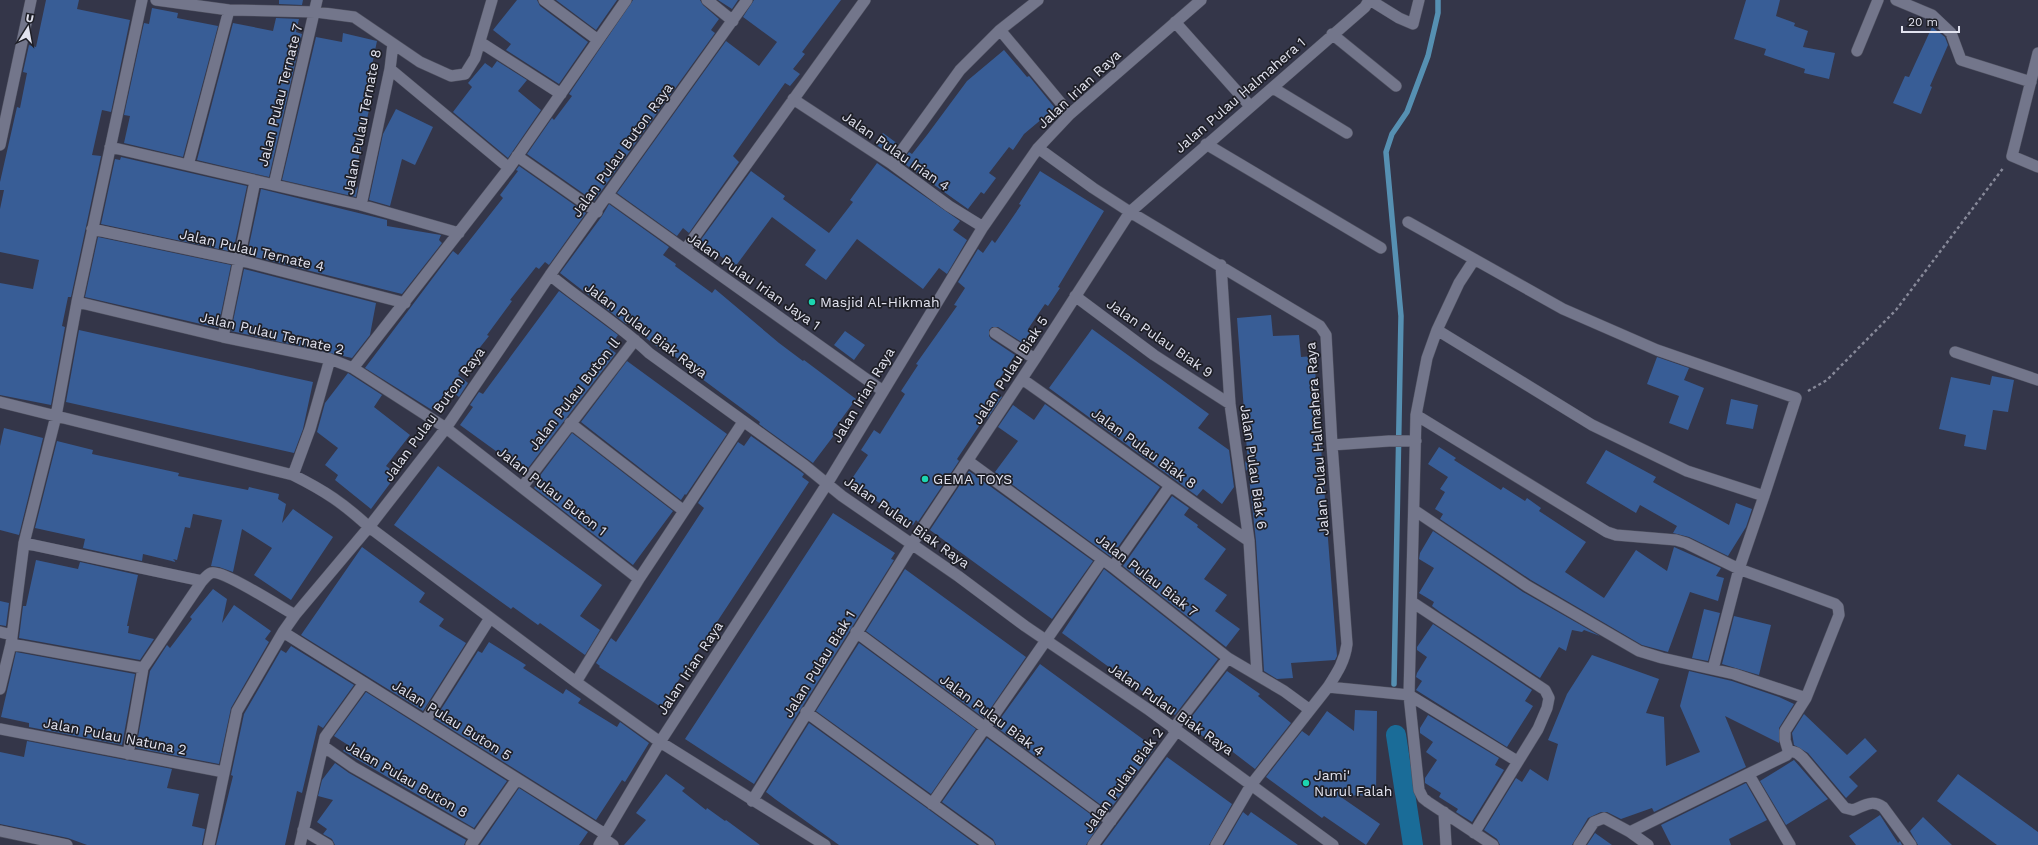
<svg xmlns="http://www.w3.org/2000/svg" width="2038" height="845" font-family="'Work Sans',sans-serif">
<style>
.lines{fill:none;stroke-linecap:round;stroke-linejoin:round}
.stream{stroke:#5690b2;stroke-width:5.5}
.canal{stroke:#1a6c98;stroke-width:20}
.building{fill:#385d96}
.minor-casing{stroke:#4f5160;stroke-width:12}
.path{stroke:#878999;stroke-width:2.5;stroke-dasharray:3 3;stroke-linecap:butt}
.minor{stroke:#73768b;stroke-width:11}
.poi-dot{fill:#1cd5b1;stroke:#1e1f27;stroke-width:1.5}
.labels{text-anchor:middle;stroke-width:3.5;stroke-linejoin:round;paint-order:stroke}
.street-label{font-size:14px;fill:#e2e3ef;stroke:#1e1f27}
.poi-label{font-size:14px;fill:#e2e3ef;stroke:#1e1f27;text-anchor:start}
</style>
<rect width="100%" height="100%" fill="#343649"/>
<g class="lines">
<!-- stream -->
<path class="stream" d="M1394 684 1401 316 1386 152 1392 134 1407 112 1428 56 1438 13V0"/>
<!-- canal -->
<path class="canal" d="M1396 735 1413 845"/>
</g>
<!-- building -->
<path class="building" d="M46 0H79L77 9 130 20 111 112 102 110 92 155 101 156 71 297H68L62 326 65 327 51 405 0 395V283L33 289 39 260 0 252V209L4 190H0V182L17 107 20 108 27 73 23 72 29 45 36 47Z
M279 0H303L302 5 279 4Z
M517 0H537L540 6 588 42 559 84 506 50 511 44 493 30Z
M556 0H617L596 30Z
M633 0H700L703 5 719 19 711 30 715 33 594 201 527 154 552 118 554 120 572 96 569 94Z
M718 0H738L732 9Z
M754 0H841L802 52 805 54 793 69 800 74 790 86 785 83 733 156 739 162 689 233 683 228 677 236 617 193 726 41 759 66 777 42 743 17Z
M1746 0H1780L1776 16 1795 23 1794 26 1808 31 1803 47 1835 53 1829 79 1804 73 1805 69 1764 55 1766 49 1734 39Z
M152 8 178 13 177 18 218 26 183 157 124 143 130 116 124 115 144 23 149 24Z
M276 18 299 19 296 32 302 34 269 177 197 160 233 23 273 31Z
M1932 27 1945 37 1948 45 1930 86 1932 87 1921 114 1893 103 1905 76 1909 77Z
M343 33 377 41 366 94 372 96 352 189 355 191 358 186 356 197 282 180 316 37 342 42Z
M1004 50 1027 77 1029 76 1055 108 1024 134 1013 150 1009 147 989 173 996 178 984 194 981 192 968 209 902 162 909 152 912 154 927 135 967 81Z
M497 61 527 80 518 91 541 110 508 158 453 112 472 87 468 83 485 63 492 68Z
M396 109 433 127 415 165 402 159 390 206 369 200 383 134Z
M883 133 898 144 890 154 875 144Z
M121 157 247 186 233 252 101 224 115 159 120 160Z
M877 163 960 221 953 230 967 240 947 274 939 268 923 289 857 239 826 280 805 265 816 250 772 217 735 267 700 241 751 171 785 196 783 199 829 233 853 202 850 200Z
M519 166 586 213 549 265 545 262 539 269 536 267 510 300 512 301 487 335 489 336 458 375 468 383 459 397 449 389 432 410 365 368 453 251 458 255 503 198 500 195 518 171 516 170Z
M1040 171 1104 211 1058 287 1060 288 1048 306 1045 304 1028 329 1031 331 1023 343 998 327H992L989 330V336L991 339 1015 355 994 387 998 390 996 393 1002 397 987 419 985 417 957 459 959 461 918 522 916 520 913 525 849 483 868 455 861 450 874 430 880 434 905 394 901 391 918 365 916 364 957 306 954 305 965 288 958 282 978 249 983 253 992 240 995 243 1021 205 1019 204Z
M261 189 387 220V226L441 235 439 240 442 243 402 294 247 255Z
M609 204 669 247 663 255 676 264 675 266 712 293 715 289 779 343 803 361 804 360 856 399 832 432 835 434 813 463 759 424 760 422 686 367 688 366 662 347 660 349 627 323 626 324 560 273 602 216Z
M98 237 231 265 218 328 85 297Z
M244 269 376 303 370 335 352 358 231 331Z
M559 291 618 335 609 348 616 353 525 472 460 425 473 407 470 405 479 392 483 394Z
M1271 315 1273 336 1299 335 1301 357 1314 356 1337 656 1335 660 1291 663 1293 678 1277 679 1264 671 1256 541 1248 468 1246 471 1245 461 1248 464 1237 318Z
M1092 329 1209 414 1198 428 1229 450 1234 487 1222 504 1203 489 1197 496 1049 388Z
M79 330 313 382 303 429 294 453 66 402Z
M845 331 865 345 854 360 834 345Z
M1657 357 1689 368 1684 380 1704 388 1688 430 1669 423 1679 396 1647 384Z
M627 361 727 434 686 495 685 494 681 500 581 422Z
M348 373 382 395 374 407 410 435 386 466 397 474 371 509 335 480 338 475 325 465 338 448 317 432 325 403Z
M1992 376 2014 380 2008 412 1993 410 1986 450 1964 446 1966 435 1939 429 1951 377 1990 385Z
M1731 399 1758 405 1753 429 1726 424Z
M1045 404 1160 487 1111 557 995 472 1018 441 998 427 1013 405 1034 420Z
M4 428 43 438 19 535 0 530V446Z
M572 433 673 511 633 565 534 488 538 482 536 481Z
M751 436 800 471 804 474 802 477 809 482 661 707 599 667 600 666 596 663 611 638 616 642 704 508 698 503 738 442 744 446Z
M57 441 93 450 92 454 179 473 178 476 248 490 249 487 279 494 278 499 286 504 282 523 293 509 333 537 291 600 254 575 272 548 242 529 233 572 219 567 211 566 222 520 193 514 190 528 185 527 177 560 173 559 176 562 143 554 142 561 83 548 85 539 35 528Z
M1439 447 1456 458 1454 460 1501 490 1503 487 1525 501 1527 498 1541 508 1539 511 1586 542 1565 572 1604 598 1636 550 1667 571 1674 547 1721 568 1716 576 1724 578 1718 601 1690 592 1668 652 1642 645 1531 580 1440 519 1443 514 1435 509 1445 492 1440 489 1448 477 1428 464Z
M1606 450 1656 477 1653 482 1729 525 1736 503 1752 509 1746 527 1728 556 1689 537 1673 533 1677 526 1640 505 1636 513 1586 483Z
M438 466 602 585 580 616 600 630 585 655 540 623 538 625 513 607 511 609 394 525Z
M969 471 1093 561 1052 619 930 530Z
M1172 496 1189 508 1184 515 1198 525 1197 527 1226 549 1204 579 1227 595 1215 611 1240 629 1226 647 1123 566Z
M833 513 895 553 891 559 894 560 754 784 685 739Z
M1433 531 1523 592 1600 636 1584 630 1582 632 1572 630 1566 651 1559 647 1540 678 1440 612 1432 606 1434 602 1419 593 1434 568 1419 559 1420 553Z
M362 547 425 593 419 602 444 619 439 626 466 643 423 711 301 635Z
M36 560 78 569 80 562 138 575 127 626H129L128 633 154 639 140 660 19 638 23 606H26Z
M905 569 1026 657 984 718 866 631Z
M1104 569 1218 659 1175 715 1062 633Z
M213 589 227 599 222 623 234 605 271 631 265 639 269 642 231 708 219 764 136 748 150 671 167 645 170 648 192 619 190 617Z
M0 601 9 603 6 626 0 625Z
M1704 609 1720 613 1708 661 1692 658Z
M1734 616 1771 625 1759 675 1722 664Z
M1433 624 1532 690 1525 701 1533 706 1507 747 1416 690 1422 681 1416 677 1417 673 1427 657 1417 650V647Z
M489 642 526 665 523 668 563 694 566 689 581 699 578 703 617 727 620 722 649 743 625 782 622 780 596 820 435 719 478 651 482 653Z
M859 643 976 729 931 794 816 711Z
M291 646 354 685 323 728 318 725 302 793 297 791 285 845H216L233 776 231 775 244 714 281 650 286 653Z
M16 652 135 674 122 745 29 727V723L1 717Z
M1592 655 1659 679 1646 713 1664 717 1666 766 1700 752 1680 706 1689 671 1732 681 1779 697 1794 704 1779 728V743L1725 716 1746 767 1654 812 1652 808 1621 819 1607 812H1601L1588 818 1572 845H1500L1497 839 1484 830 1516 778 1522 782 1530 769 1548 781 1558 744 1548 740 1567 694Z
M1040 664 1155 748 1109 811 995 726Z
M1227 671 1260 694 1258 696 1291 723 1255 769 1225 746 1222 750 1186 724Z
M366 692 507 781 474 828 343 751 348 745 334 736Z
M1355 710 1377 711 1376 796 1338 795 1380 824 1366 845 1324 816 1322 818 1266 777 1302 731 1309 736 1327 711 1354 731Z
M1804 714 1847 755 1865 738 1877 751 1849 777 1858 786 1846 798 1808 753 1794 745 1792 733Z
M1428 715 1499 758 1495 765 1504 770 1472 822 1456 812 1458 809 1439 797 1441 793 1425 783V778L1437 760 1426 752 1433 742 1420 733V728Z
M809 723 928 809 977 845H839L775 799 766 792Z
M987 738 1101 822 1086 845H996L993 839 942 802Z
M27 741 172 769 167 788 199 794 192 826 205 829 202 845H87L68 838 0 824V752L24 757Z
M1167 757 1232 804 1209 845H1102Z
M1794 760 1828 799 1786 825 1760 781Z
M335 763 349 773 466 840 464 845H335L332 839 323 834 327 829 317 822 333 800 318 796 322 780Z
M666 774 685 788 682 791 706 810 707 808 725 821 726 820 760 845H624L646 820 636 813Z
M1958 774 2038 832V845H1997L1937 801Z
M1746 783 1767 820 1729 839 1731 845H1671L1661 825Z
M519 788 588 832 579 845H480Z
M1243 812 1248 816 1251 812 1298 845H1224Z
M1880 815 1898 843 1900 841 1902 845H1856L1849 836Z
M1923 817 1952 845H1918L1910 831Z
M1595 833 1612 845H1587Z"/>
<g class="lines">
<!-- minor casing -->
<g class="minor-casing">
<path id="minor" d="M156 0 229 10 316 12 354 17 420 62 451 76 465 74 475 58 492 0
M544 0 598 40
M707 0 733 21
M1370 0 1399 18 1413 24 1419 0
M1896 0 1932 15 1951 33 1961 60 2031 82
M1175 22 1250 106
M1000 30 1070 114
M1332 34 1396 86
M480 42 561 94
M1857 51 1878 0
M2038 53 2012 156 2038 167
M390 69 509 168
M1273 88 1347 133
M793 99 892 164 949 206 983 227
M1206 144 1381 248
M0 145 31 0
M110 147 361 205 459 233
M1038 148 1093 188 1130 212 1320 326 1326 335 1332 445 1347 644C1345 661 1337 673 1328 687L1251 785 1216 845
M517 156 597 212
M892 164 960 70 1000 30 1038 0
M188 165 229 10
M274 185 317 0
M608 195 883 391
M361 205 390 69 393 44
M1408 222 1563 309 1657 350 1796 398 1764 496
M92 229 239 260 405 303
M685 250 865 0
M1221 265 1230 404 1249 541 1257 674
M550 275C582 302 619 324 649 353L804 465 842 496 958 576 1025 626 1149 710 1333 845
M1075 296 1154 355 1230 404
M77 302 223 337 330 359 353 368 446 428 639 579
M1437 330 1459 283 1474 260
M995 333 1035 359
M223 337 255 181
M1955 352 2038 380
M353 368 509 168 626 0
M1022 379C1098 432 1172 489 1249 541
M0 402 293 475C325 491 343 503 369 527L576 682 660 742 825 845
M1416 415 1607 532 1616 535 1676 540 1686 543 1739 569 1713 669
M570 423 684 511
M1332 445 1389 441H1416
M968 461 1113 567 1228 658 1284 691 1310 710
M293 475 310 429 330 359
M523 486 635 340
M1414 510 1527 586 1639 651 1662 658 1734 674 1806 698
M24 543 202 581
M1113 567 1170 486
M1412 602 1545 690 1549 698 1547 708 1538 729 1474 833
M0 632 12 635
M283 632 605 834
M856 632 1111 821
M11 644 143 668
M576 682 639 579 743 422
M1328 687 1409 695
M0 689 11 644 24 543 56 416 77 302 142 0
M1409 695 1517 761
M806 712 989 845
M425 721 490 618
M0 729 224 772
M1173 729 1228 658
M323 746 353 767 476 837
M1788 750 1797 753 1803 758 1845 808 1853 810C1864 806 1872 799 1883 807L1911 845
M128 754 143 668 202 581C204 579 208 574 211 573 222 569 282 608 295 615
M1749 775 1790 845
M752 801 912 544 1035 359 1130 212 1365 7 1369 0
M932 804 1102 560
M1444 812 1446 845
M303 830 328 845
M0 831 67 845
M603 838 613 845
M209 845 237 711 283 632 295 615 369 527 446 428 550 275 747 0
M300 845 325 737 364 683
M471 845 517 779
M599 845 660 742 827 484 983 227 1038 148 1070 114 1201 0
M1093 845 1176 732
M1493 845 1428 802 1423 798 1419 790 1409 695 1416 415 1427 358 1437 330 1592 425 1687 471 1764 496 1739 569 1835 604 1838 607 1839 615 1806 698 1785 731V740L1788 750 1787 755 1630 832
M1579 845 1594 822 1604 818 1630 832 1648 845"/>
</g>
<!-- path -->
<path class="path" d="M1808 391 1827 380 1896 310 2004 167"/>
<!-- minor -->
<use href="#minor" class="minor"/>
</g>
<!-- markers -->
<g class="poi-dot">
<circle cx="812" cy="302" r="4"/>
<circle cx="925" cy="479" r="4"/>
<circle cx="1306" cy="783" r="4"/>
</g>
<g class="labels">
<!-- street labels -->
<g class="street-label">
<text transform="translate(1079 89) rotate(-43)" y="5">Jalan Irian Raya</text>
<text transform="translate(280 95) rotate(-76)" y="5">Jalan Pulau Ternate 7</text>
<text transform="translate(1240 95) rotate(-41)" y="5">Jalan Pulau Halmahera 1</text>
<text transform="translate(362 122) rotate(-79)" y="5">Jalan Pulau Ternate 8</text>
<text transform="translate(622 150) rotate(-54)" y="5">Jalan Pulau Buton Raya</text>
<text transform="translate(896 151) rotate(35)" y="5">Jalan Pulau Irian 4</text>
<text transform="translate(252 250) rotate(13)" y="5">Jalan Pulau Ternate 4</text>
<text transform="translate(754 281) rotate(35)" y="5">Jalan Pulau Irian Jaya 1</text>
<text transform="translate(646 330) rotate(37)" y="5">Jalan Pulau Biak Raya</text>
<text transform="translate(272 333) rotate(13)" y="5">Jalan Pulau Ternate 2</text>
<text transform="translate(1160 338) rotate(35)" y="5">Jalan Pulau Biak 9</text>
<text transform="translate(1010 370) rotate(-57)" y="5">Jalan Pulau Biak 5</text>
<text transform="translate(574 394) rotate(-52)" y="5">Jalan Pulau Buton ll</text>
<text transform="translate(863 395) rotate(-59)" y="5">Jalan Irian Raya</text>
<text transform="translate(434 414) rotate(-54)" y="5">Jalan Pulau Buton Raya</text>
<text transform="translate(1317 439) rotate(-94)" y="5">Jalan Pulau Halmahera Raya</text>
<text transform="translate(1144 448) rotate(36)" y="5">Jalan Pulau Biak 8</text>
<text transform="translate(1254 467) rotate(82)" y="5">Jalan Pulau Biak 6</text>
<text transform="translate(552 491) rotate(38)" y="5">Jalan Pulau Buton 1</text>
<text transform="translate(907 522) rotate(35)" y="5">Jalan Pulau Biak Raya</text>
<text transform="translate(1147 575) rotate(38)" y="5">Jalan Pulau Biak 7</text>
<text transform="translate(819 664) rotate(-58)" y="5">Jalan Pulau Biak 1</text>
<text transform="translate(690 668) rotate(-57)" y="5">Jalan Irian Raya</text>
<text transform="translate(1171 709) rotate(35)" y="5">Jalan Pulau Biak Raya</text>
<text transform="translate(992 715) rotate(37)" y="5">Jalan Pulau Biak 4</text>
<text transform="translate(452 720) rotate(32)" y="5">Jalan Pulau Buton 5</text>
<text transform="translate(115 736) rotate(11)" y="5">Jalan Pulau Natuna 2</text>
<text transform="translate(407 779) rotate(30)" y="5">Jalan Pulau Buton 8</text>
<text transform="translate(1123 780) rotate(-54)" y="5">Jalan Pulau Biak 2</text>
</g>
<!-- poi labels -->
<g class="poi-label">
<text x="820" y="307">Masjid Al-Hikmah</text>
<text x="933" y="484">GEMA TOYS</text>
<text x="1314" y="780">Jami'<tspan x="1314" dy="16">Nurul Falah</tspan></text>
</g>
</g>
<!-- north arrow -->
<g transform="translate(28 28) rotate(11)" stroke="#1e1f27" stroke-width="3" paint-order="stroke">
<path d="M0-3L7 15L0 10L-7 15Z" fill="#e2e3ef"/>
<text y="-6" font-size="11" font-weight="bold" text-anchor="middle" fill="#e2e3ef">U</text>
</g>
<!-- scale -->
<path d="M1902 26v6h57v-6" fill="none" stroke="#e2e3ef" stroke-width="2"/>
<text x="1908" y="26" font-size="12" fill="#e2e3ef" stroke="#1e1f27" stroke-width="3" paint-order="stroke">20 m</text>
</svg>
